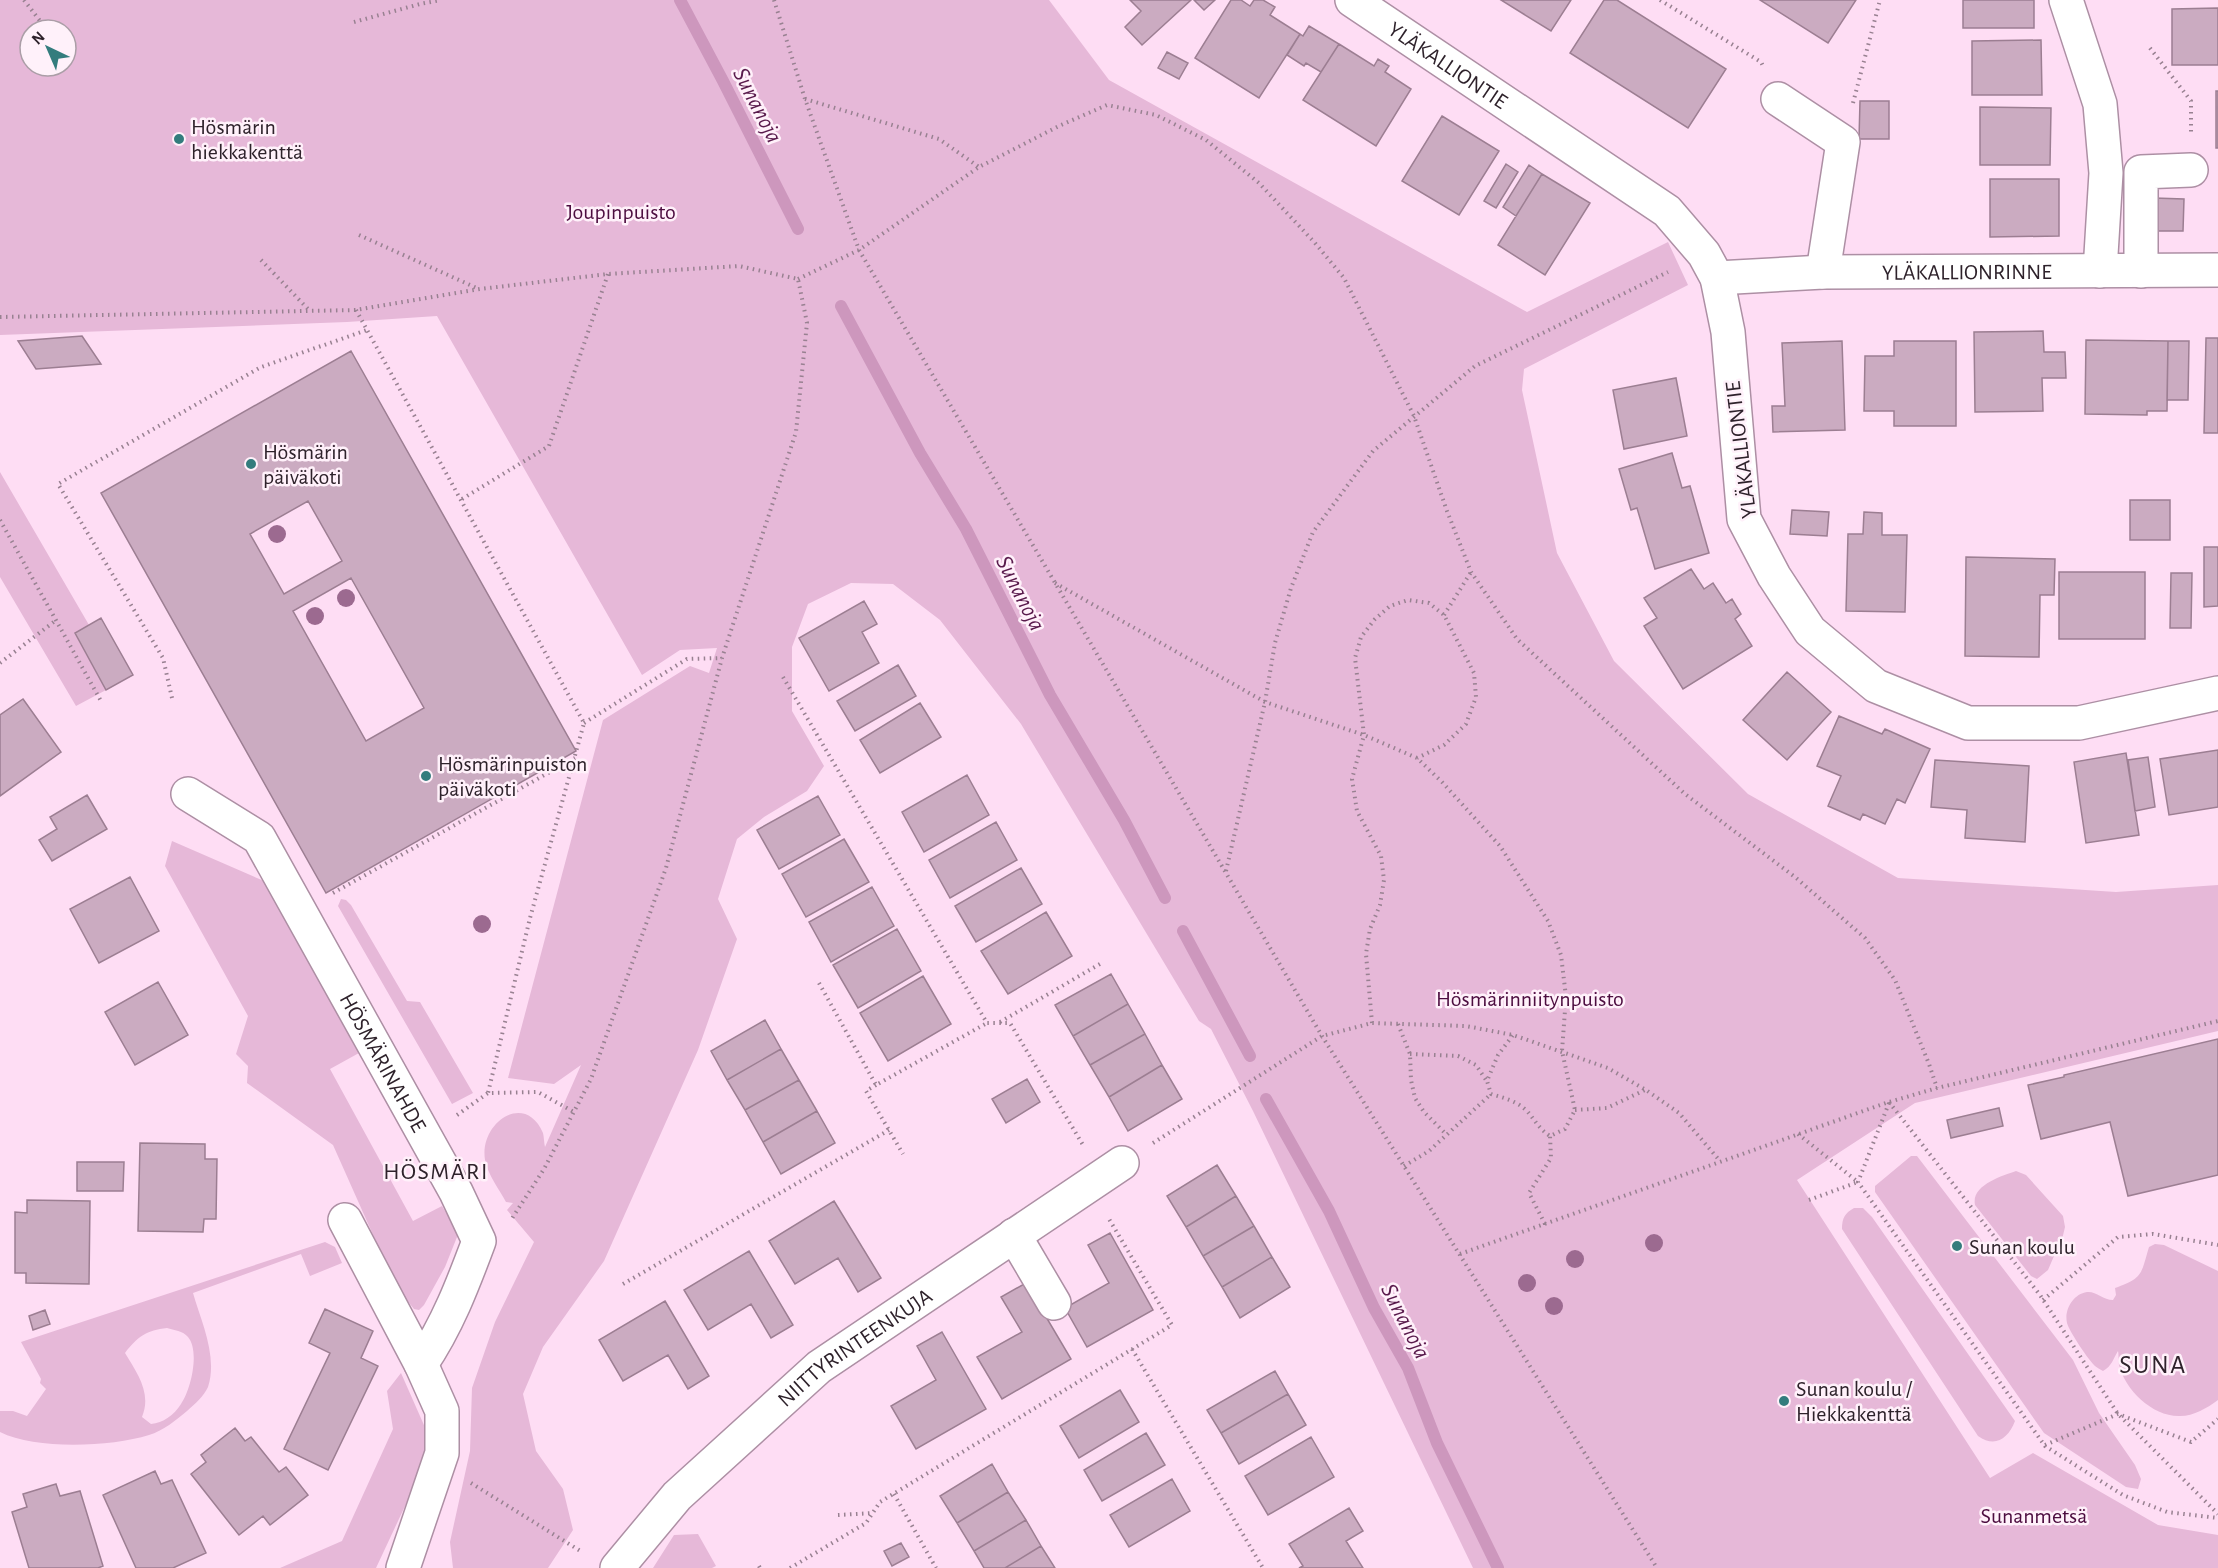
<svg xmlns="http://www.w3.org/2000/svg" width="2218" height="1568" font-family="'Alegreya Sans',sans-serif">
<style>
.green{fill:#e6b8d8;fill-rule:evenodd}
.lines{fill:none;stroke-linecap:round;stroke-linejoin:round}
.stream{stroke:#cd97bd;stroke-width:12}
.building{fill:#cbabc1;stroke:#9c7e92;stroke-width:1.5;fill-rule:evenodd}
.minor-casing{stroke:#ad8fa4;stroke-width:36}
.path{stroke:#988191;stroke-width:4;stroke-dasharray:1.5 4.5;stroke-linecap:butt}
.minor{stroke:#fff;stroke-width:33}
.tree{fill:#9c6a90}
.poi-dot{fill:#337c7d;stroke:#fff1fa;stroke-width:2}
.labels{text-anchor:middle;stroke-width:5;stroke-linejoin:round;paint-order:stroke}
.street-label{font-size:22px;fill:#2e222b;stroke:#fff1fa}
.poi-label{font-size:22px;fill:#2e222b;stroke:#fff1fa;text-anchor:start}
.park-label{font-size:22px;fill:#4c0c3f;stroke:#fff1fa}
.water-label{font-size:24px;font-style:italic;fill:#591a4c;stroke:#fff1fa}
.neighbourhood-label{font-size:24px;letter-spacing:1.5px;fill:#2e222b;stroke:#fff1fa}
.quarter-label{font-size:26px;letter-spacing:1.5px;fill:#2e222b;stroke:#fff1fa}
</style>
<rect width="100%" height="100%" fill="#feddf4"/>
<!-- green -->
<path class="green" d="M0 0H1049L1109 80 1527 312 1668 242 1688 285 1524 369 1522 390 1557 553 1614 661 1748 794 1898 878 2116 892 2218 885V1031L1915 1103 1797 1180 1990 1478 2033 1453 2158 1525 2218 1535V1568H1473L1253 1111 1211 1029 1199 1021 1021 724 940 620 893 584 851 583 808 604 792 647V711L824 766 807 791 764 817 737 839 718 899 737 939 698 1050 604 1261 543 1347 523 1394 536 1451 563 1489 573 1530 548 1568H453L450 1542 470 1451 472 1388 495 1322 534 1242 507 1210 513 1203 506 1202C499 1189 488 1175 485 1160 479 1123 525 1091 543 1133 544 1137 544 1143 545 1147L581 1065 554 1084 508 1078 603 720 690 666 709 673 717 648 680 650 642 675 437 316 347 322 0 335ZM30 30H66V66H30Z
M0 472 89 625 75 634 106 690 76 706 0 577Z
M172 841 264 881 359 1053 330 1069 413 1221 442 1206 452 1223 456 1225 459 1232 445 1267 424 1305 419 1310 414 1309 389 1278 378 1246 333 1145 247 1083 248 1066 236 1054 248 1016 165 866Z
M341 899 346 900 351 905 407 1001 420 1002 473 1093 452 1104 338 906Z
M1911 1156H1917L2073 1360 2099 1413 2135 1465 2141 1479 2138 1489 2126 1487 2044 1433 1875 1192V1186Z
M2016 1171 2026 1175 2063 1216 2065 1227 2060 1248 2054 1256 2048 1270 2037 1279 2031 1276 1975 1205C1971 1185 2002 1176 2016 1171Z
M1854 1208H1863L1872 1217 2015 1421C2008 1439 1995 1448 1978 1436L1842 1229C1842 1218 1845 1213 1854 1208Z
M325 1242 335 1247 342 1263 310 1276 301 1254 193 1293C201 1321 218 1356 208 1387 204 1396 195 1404 187 1411 176 1420 163 1431 149 1435 110 1447 36 1450 0 1432V1411H13L27 1416 46 1389 40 1383 41 1379 21 1342ZM167 1328C174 1330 183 1331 188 1337 200 1351 191 1390 181 1404 174 1415 163 1423 151 1424L142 1417C152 1393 137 1373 125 1353 137 1337 147 1330 167 1328Z
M2155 1244 2164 1245 2218 1271V1400C2207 1408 2194 1416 2180 1416 2153 1417 2125 1390 2119 1365 2118 1360 2119 1355 2118 1351 2113 1359 2112 1366 2103 1371 2100 1369 2097 1368 2095 1366 2089 1361 2069 1331 2067 1323 2064 1310 2073 1294 2087 1292 2096 1291 2103 1300 2113 1300L2116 1295 2115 1288C2144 1278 2141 1273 2149 1247Z
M401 1373 431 1441 428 1457 376 1568H280L342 1541 393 1429 387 1391Z
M698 1534 716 1566 712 1568H653L674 1535Z"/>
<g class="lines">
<!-- stream -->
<path class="stream" d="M680 0 723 81 798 229
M841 306 920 453 966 529 1050 695 1124 820 1165 898
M1183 931 1250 1056
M1266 1099 1329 1211 1374 1308 1408 1368 1437 1443 1498 1568"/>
</g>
<!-- building -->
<path class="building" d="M1130 0H1191L1142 45 1125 27 1141 11Z
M1194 0H1215L1204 10Z
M1231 0H1241L1250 6 1254 0H1263L1275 7 1270 15 1300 34 1259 98 1195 58Z
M1501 0H1571L1551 31Z
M1604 0H1617L1726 69 1688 128 1570 53Z
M1760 0H1856L1828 43Z
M1963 0H2034V28H1963Z
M2218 8V65H2172V9Z
M1309 26 1339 44 1321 72 1306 63 1304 66 1287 55 1300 34 1303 36Z
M2041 40 2042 95H1972V41Z
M1339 44 1374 66 1378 59 1389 66 1385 72 1411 89 1376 146 1303 100Z
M1167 52 1188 63 1179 79 1158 68Z
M2216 91H2218V148H2216Z
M1860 101H1889V139H1859Z
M1980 107 2051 108 2050 165H1980Z
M1442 116 1499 151 1459 215 1402 181Z
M1506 164 1518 172 1496 208 1484 201Z
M1529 165 1542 174 1516 216 1503 207Z
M1542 174 1590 203 1545 275 1498 245Z
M1990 179H2059V236L1990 237Z
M2154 198 2184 199 2183 231H2153Z
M2043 331 2044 352H2065L2066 378H2042L2043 411 1975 412 1974 332Z
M82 336 101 364 36 369 18 341Z
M2206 338H2218V433H2204Z
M2086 340 2168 341 2167 411H2147V415L2085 414Z
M1842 341 1845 430 1773 432 1772 406H1785L1782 343Z
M1894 341H1956V426H1894V411H1864L1865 356H1894Z
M2168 341H2189L2188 400H2167Z
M351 351 576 751 326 893 101 493ZM308 501 342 561 284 594 250 534ZM351 578 424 708 366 741 293 611Z
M1676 378 1687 436 1624 449 1613 390Z
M1672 453 1682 488 1690 486 1709 553 1655 569 1637 508 1631 510 1619 469Z
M2130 500H2170V540H2130Z
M1792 510 1829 512 1827 536 1790 534Z
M1864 512 1882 513V535H1907L1905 612 1846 611 1848 534H1863Z
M2204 547H2218V606L2204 607Z
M1966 557 2055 559 2054 595H2040L2039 657 1965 656Z
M1691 569 1704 589 1713 583 1726 603 1732 599 1741 614 1735 619 1752 646 1683 689 1644 626 1657 618 1644 598Z
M2059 572H2145V639H2059Z
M2171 573H2192L2191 628H2170Z
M864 601 877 624 862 632 879 663 829 691 799 638Z
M101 618 133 675 106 690 75 633Z
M898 665 916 696 855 731 837 701Z
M1787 672 1831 712 1787 760 1743 720Z
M23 699 61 752 0 796V715Z
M920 703 941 737 880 773 860 740Z
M1839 716 1882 734 1885 729 1930 749 1905 803 1897 799 1885 824 1863 814 1860 820 1828 806 1841 776 1817 766Z
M2218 750V807L2169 815 2160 759Z
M2126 753 2139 835 2086 843 2074 762Z
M2148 757 2155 807 2135 811 2128 760Z
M1935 760 2029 766 2025 842 1965 838 1967 810 1931 807Z
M967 775 989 815 924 852 902 812Z
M87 795 107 829 52 861 39 840 57 829 50 817Z
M818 796 840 835 779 869 757 830Z
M996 822 1017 860 950 898 929 860Z
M844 839 869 882 806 917 782 874Z
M1021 868 1042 904 976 942 955 906Z
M130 877 159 931 99 963 70 909Z
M872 887 894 926 831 962 809 922Z
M1046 912 1072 956 1008 994 981 951Z
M897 929 921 971 858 1008 833 965Z
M1111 974 1128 1004 1073 1036 1055 1005Z
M923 976 951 1024 888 1061 860 1013Z
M158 982 188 1035 135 1065 105 1012Z
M1128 1004 1145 1034 1090 1065 1073 1036Z
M765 1020 781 1049 727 1080 711 1051Z
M1145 1034 1162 1065 1109 1097 1090 1065Z
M2218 1039V1175L2128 1196 2110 1122 2041 1139 2028 1085 2064 1077V1075Z
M781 1049 799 1080 745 1110 727 1080Z
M1162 1065 1182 1099 1128 1131 1109 1097Z
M1027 1079 1040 1102 1006 1123 992 1099Z
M799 1080 817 1111 763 1142 745 1110Z
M1999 1108 2003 1126 1951 1138 1947 1120Z
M817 1111 835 1143 781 1174 763 1142Z
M140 1143 205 1144V1159H217L216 1219H204L203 1232 138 1231Z
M77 1162H124L123 1191H77Z
M1217 1165 1236 1196 1186 1227 1167 1196Z
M1236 1196 1254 1226 1203 1256 1186 1227Z
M27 1200 90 1201 89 1284 26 1283V1273H15V1212L27 1213Z
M834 1201 881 1278 858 1292 838 1258 795 1284 769 1241Z
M1254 1226 1272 1257 1222 1287 1203 1256Z
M1110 1233 1153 1310 1087 1347 1065 1308 1109 1283 1088 1245Z
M749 1251 793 1325 771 1338 751 1304 708 1330 684 1290Z
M1272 1257 1290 1287 1240 1318 1222 1287Z
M1026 1283 1071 1359 1002 1399 977 1357 1022 1332 1001 1297Z
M665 1301 709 1376 688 1389 668 1355 623 1381 599 1340Z
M325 1309 373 1331 361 1358 378 1366 328 1470 284 1449 330 1353 309 1343Z
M45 1310 50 1324 33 1330 29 1316Z
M942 1332 986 1409 916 1449 891 1406 936 1380 917 1346Z
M1275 1371 1288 1394 1221 1433 1207 1410Z
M1120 1390 1139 1422 1079 1458 1060 1426Z
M1288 1394 1306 1425 1239 1464 1221 1433Z
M235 1428 245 1441 251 1437 279 1472 286 1467 308 1495 270 1525 263 1516 239 1535 191 1474 206 1462 201 1455Z
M1146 1433 1165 1465 1102 1501 1084 1470Z
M1311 1437 1334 1477 1268 1515 1245 1476Z
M992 1464 1008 1492 957 1523 940 1496Z
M155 1471 161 1484 172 1480 206 1553 173 1568H136L103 1495Z
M1172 1479 1190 1511 1129 1547 1110 1515Z
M56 1484 60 1496 80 1491 103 1566 98 1568H29L12 1512 27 1507 23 1494Z
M1008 1492 1026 1520 974 1551 957 1523Z
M1349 1508 1363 1531 1346 1541 1363 1568H1299L1303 1566 1289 1544Z
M1026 1520 1041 1546 1005 1568H984L974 1551Z
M901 1543 909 1557 892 1566 884 1551Z
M1041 1546 1055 1568H1005Z"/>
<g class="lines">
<!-- minor casing -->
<g class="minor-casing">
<g id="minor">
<path id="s1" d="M1352 0 1667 211 1704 254 1717 278 1728 332 1744 519 1774 576 1810 631 1876 686 1968 723H2079L2218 693"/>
<path d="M2066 0 2100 104 2106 173 2100 271"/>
<path d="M1778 99 1843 142 1823 272"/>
<path d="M2141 271V172L2191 170"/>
<path id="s2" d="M1717 278 1823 272 2218 270"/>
<path id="s3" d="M188 794 259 838 456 1192 479 1241C463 1284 447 1326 421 1364"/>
<path d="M345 1220 421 1364 442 1411V1453L403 1568"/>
<path d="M1014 1235 1054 1303"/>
<path id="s4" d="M617 1568 677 1496 819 1367 1122 1163"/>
</g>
</g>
<!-- path -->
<path class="path" d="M24 0 47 30
M774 0 805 99 859 250 1322 1036 1657 1568
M1660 0 1761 62 1763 66
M354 22 420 4 441 0
M2150 48 2191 101V133
M805 99 939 139 979 167
M1853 103 1880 0
M359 235 479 289
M261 260 309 310
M798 279 859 250 979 167 1061 125 1107 105 1156 115 1206 140 1259 183 1315 243 1344 278 1414 416 1447 511 1471 572 1517 639 1685 794 1795 877 1865 938 1895 980 1929 1064 1937 1088
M356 310 584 723 530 918 488 1093 538 1092 574 1112
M0 317 356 310 480 289 608 274 739 266 798 279 807 323 796 432 722 658 666 868 591 1079 544 1169 511 1220
M462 499 549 446 608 274
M0 520 101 701
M1055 583 1265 702 1364 735 1417 758 1442 782 1500 846 1548 921 1561 955 1566 997 1562 1051 1575 1110 1565 1129 1550 1136C1539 1129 1535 1120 1527 1111 1517 1101 1504 1098 1491 1094L1487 1081 1498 1055 1513 1035
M1444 615 1471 572
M0 663 55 621
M783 677 987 1023H1010L1083 1145
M172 698 163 658 58 484 261 367 367 330
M584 723 687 659 722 658
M1226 871 1265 702 1275 643 1291 588 1313 532 1373 451 1475 366 1668 272
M333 893 575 758
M819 983 876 1085 987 1023
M1000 1022 1100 964
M1372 1023 1366 954 1370 929 1380 905 1384 880 1381 856 1357 811 1352 779 1364 735 1355 658 1361 637 1375 619 1390 606 1408 600 1429 603 1444 615 1474 673 1476 697 1466 724 1444 745 1417 758
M1398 1024 1410 1054 1411 1080 1415 1098 1424 1112 1447 1135
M1410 1054 1458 1056 1476 1065 1486 1080
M876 1085 866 1091 903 1154
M1889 1102 2040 1295 2118 1414 2218 1514
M1889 1103 1858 1182 2045 1446 2123 1495 2167 1512 2218 1518
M1575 1110 1607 1108 1645 1090
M457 1115 488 1093
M1798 1134 1858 1182
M1153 1143 1322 1036 1372 1023 1466 1026 1513 1035 1608 1068 1646 1090 1679 1113 1720 1161
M1404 1166 1429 1151 1491 1094
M1809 1200 1858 1182
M1545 1224 1529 1193 1551 1158 1550 1136
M1460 1254 1889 1102 1937 1088 2218 1021
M623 1284 889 1130
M2043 1300 2118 1237 2153 1234 2218 1245
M1132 1349 1263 1568
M2045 1445 2118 1414 2191 1442 2218 1419
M471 1483 582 1552
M894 1494 936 1568
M838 1515 873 1513
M759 1566 760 1568
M790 1568 866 1523 880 1502 1172 1325 1109 1219"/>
<!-- minor -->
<use href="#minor" class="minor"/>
</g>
<!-- trees -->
<g class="tree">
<circle cx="277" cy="534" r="9"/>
<circle cx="346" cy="598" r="9"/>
<circle cx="315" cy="616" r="9"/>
<circle cx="482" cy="924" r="9"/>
<circle cx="1654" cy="1243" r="9"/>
<circle cx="1575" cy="1259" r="9"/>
<circle cx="1527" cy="1283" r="9"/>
<circle cx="1554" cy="1306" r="9"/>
</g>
<!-- markers -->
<g class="poi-dot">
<circle cx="179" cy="139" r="6"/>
<circle cx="251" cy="464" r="6"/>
<circle cx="426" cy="776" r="6"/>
<circle cx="1957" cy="1246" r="6"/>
<circle cx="1784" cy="1401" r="6"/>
</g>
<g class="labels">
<!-- street labels -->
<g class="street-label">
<text dy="8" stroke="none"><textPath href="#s1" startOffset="116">YLÄKALLIONTIE</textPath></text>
<text dy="8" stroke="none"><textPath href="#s2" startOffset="250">YLÄKALLIONRINNE</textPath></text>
<text transform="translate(1740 450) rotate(-97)" y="8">YLÄKALLIONTIE</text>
<text dy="8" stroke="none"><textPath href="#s3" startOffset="340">HÖSMÄRINAHDE</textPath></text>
<text dy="8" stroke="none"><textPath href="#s4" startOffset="326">NIITTYRINTEENKUJA</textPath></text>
</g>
<!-- poi labels -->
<g class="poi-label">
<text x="191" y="134">Hösmärin<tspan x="191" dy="25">hiekkakenttä</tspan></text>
<text x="263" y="459">Hösmärin<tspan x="263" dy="25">päiväkoti</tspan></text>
<text x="438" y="771">Hösmärinpuiston<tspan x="438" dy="25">päiväkoti</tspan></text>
<text x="1969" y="1254">Sunan koulu</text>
<text x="1796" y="1396">Sunan koulu /<tspan x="1796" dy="25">Hiekkakenttä</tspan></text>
</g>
<!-- park labels -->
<g class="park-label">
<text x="621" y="219">Joupinpuisto</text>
<text x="1530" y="1006">Hösmärinniitynpuisto</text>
<text x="2034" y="1523">Sunanmetsä</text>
</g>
<!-- water labels -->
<g class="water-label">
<text transform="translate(758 105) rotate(63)" y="8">Sunanoja</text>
<text transform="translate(1021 593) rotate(63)" y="8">Sunanoja</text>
<text transform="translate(1406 1321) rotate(63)" y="8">Sunanoja</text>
</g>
<!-- neighbourhood labels -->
<g class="neighbourhood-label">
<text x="436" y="1179">HÖSMÄRI</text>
</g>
<!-- quarter labels -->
<g class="quarter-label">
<text x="2153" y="1373">SUNA</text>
</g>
</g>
<!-- north arrow -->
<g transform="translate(48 48) rotate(316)"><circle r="28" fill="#fff1fa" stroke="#ab9ea7" stroke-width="1.5"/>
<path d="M0-4.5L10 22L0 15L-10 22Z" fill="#337c7d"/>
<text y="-9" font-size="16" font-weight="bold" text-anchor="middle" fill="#2e222b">N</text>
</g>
</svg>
